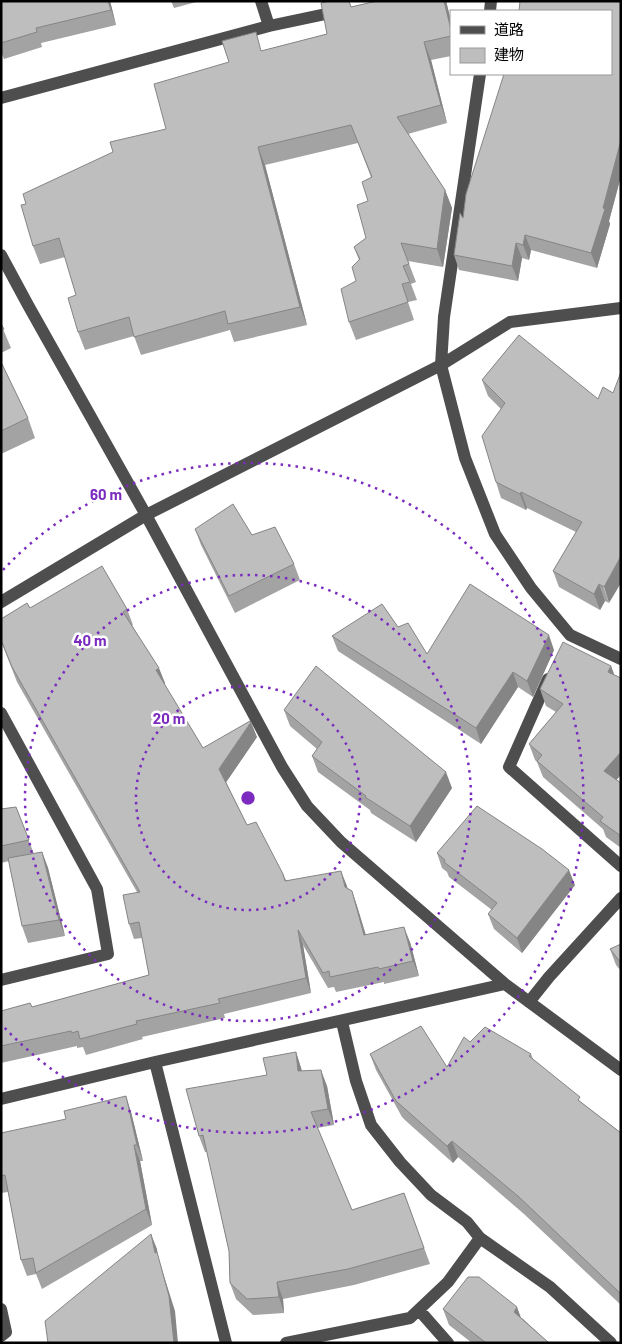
<svg xmlns="http://www.w3.org/2000/svg" width="622" height="1344" font-family="Barlow,'Noto Sans JP',sans-serif">
<style>
.lines{fill:none;stroke-linecap:round;stroke-linejoin:round}
.minor{stroke:#4e4e4e;stroke-width:12}
.wall{fill:#a3a3a3}
.shaded-wall{fill:#858585}
.building{fill:#bebebe;stroke:#858585}
.ring{fill:none;stroke:#7b2cbf;stroke-width:2.5;stroke-dasharray:2.5 5}
.centre{fill:#7b2cbf;stroke:#fff;stroke-width:2.5}
.ring-label{font-size:15px;text-anchor:middle;font-weight:bold;fill:#7b2cbf;stroke:#fff;stroke-width:5;stroke-linejoin:round;paint-order:stroke}
</style>
<rect width="100%" height="100%" fill="#fff"/>
<g class="lines">
<!-- minor -->
<path class="minor" d="M261 1 269 26
M490 11 491 1
M480 74 444 317 441 365 465 458 495 534 531 588 570 635 621 659
M1 98 269 26 340 11
M1 255 28 305 146 515 282 767 307 806 341 842 505 984 621 1070
M1 602 146 515 441 365 510 322 621 308
M548 679 509 767 621 866
M1 713 97 889 108 954 1 980
M529 1002 549 977 621 898
M342 1022 356 1081 371 1125 400 1162 431 1195 467 1222 480 1238 550 1287 611 1343
M155 1062 226 1343
M1 1099 155 1062 505 984
M1 1309 6 1332 1 1336
M419 1310 448 1343
M286 1343 410 1318 448 1282 480 1238"/>
</g>
<!-- wall -->
<path class="wall" d="M1 1H110L116 25 41 43 42 47 4 59 1 52Z
M171 1H200L174 8Z
M323 1H349L351 7 377 1H446L451 21V56L431 60 447 123 408 134 445 190 452 208 443 267 408 261 416 282 411 284 417 300 408 302 414 320 356 340 349 322 356 281 359 260 354 247 366 238 368 201 371 177 358 143 265 165 307 325 234 342 230 330 141 355 134 336 85 350 78 332 76 295 65 257 40 264 33 246 26 204 166 129 229 62 262 51 327 34Z
M621 1V176L609 221 610 224 597 268 531 250 529 260 522 258 518 281 459 270 454 255Z
M1 324 11 348 1 353Z
M519 335 609 603 605 601 600 610 559 587 553 571 576 532 527 508 526 510 501 498 496 482 501 409 488 396 482 380Z
M1 362 28 418 35 438 1 454Z
M195 529 252 535 294 564 300 580 235 613 201 545Z
M30 608 127 609 133 625H132L165 683 164 684 203 748 257 737 226 782 247 825 283 874 286 880 347 888 352 891 357 906 366 935 410 942 419 976 384 984V982L336 992 334 987 328 988 303 945 311 993 224 1014 225 1018 142 1037 143 1039 86 1055 83 1047 77 1048V1046L1 1063V1011L32 1007 149 975 142 938 134 939 129 924 137 892 17 682 1 641Z
M398 627 427 654 554 650 533 697 518 687 481 744 338 651 332 636Z
M611 666 614 675 617 780 621 783V848L606 837 603 829 543 777 537 762 535 760 529 744 556 712 546 706 540 689Z
M284 710 452 788 416 842 371 813 370 810 318 772 312 756 317 749 290 726Z
M16 807 34 854 42 852 48 868 65 936 28 943 22 926 9 861 1 863V809Z
M437 853 575 885 522 953 494 929 488 914 492 910 449 877 447 872 442 868Z
M621 944V971L616 965 610 949Z
M470 1042 531 1054 533 1059 582 1103 621 1133V1305L524 1214 458 1157 453 1163 406 1121 402 1117 376 1070 370 1054 447 1067Z
M296 1052 302 1071 327 1086 334 1125 317 1128 352 1210 404 1193 430 1264 354 1285 283 1299 284 1313 253 1315 236 1299 230 1283 229 1251 207 1152H205L199 1136 267 1075Z
M131 1112 143 1161H140L152 1225 42 1289 36 1274 27 1276 21 1260 8 1192 1 1193V1133Z
M443 1309 522 1318 549 1343H472L449 1325Z"/>
<!-- shaded-wall -->
<path class="shaded-wall" d="M108 1H110L116 25Z
M444 1H446L451 21V30Z
M424 42 431 60 447 123 441 105Z
M621 140V176L609 221 610 224 597 268 591 253Z
M258 147 265 165 307 325 300 307Z
M445 190 452 208 443 267 437 249Z
M525 235 531 250 529 260 523 245Z
M516 243 522 258 518 281 512 266Z
M521 492 527 508 526 510 520 494Z
M621 556V583L609 603 604 587Z
M599 584 605 601 600 610 594 594Z
M549 635 554 650 533 697 527 681Z
M611 666 617 682 608 672Z
M159 668 165 683 161 685 156 670Z
M513 672 518 687 481 744 476 728Z
M251 722 257 737 225 784 219 769Z
M621 752V775L610 787 604 771Z
M446 772 452 788 416 842 410 826Z
M42 852 48 868 65 936 59 920Z
M569 870 575 885 522 953 517 938Z
M341 871 347 886 351 903 345 887Z
M352 891 357 906 370 950 364 935Z
M404 927 410 942 419 976 413 961Z
M298 930 303 945 311 993 306 978Z
M296 1052 301 1068 304 1087 298 1071Z
M321 1070 327 1086 334 1125 328 1109Z
M126 1096 131 1112 143 1161 137 1145Z
M452 1141 458 1157 453 1163 447 1146Z
M134 1145 140 1161 152 1225 146 1209Z
M151 1234 157 1249 158 1257 175 1311 178 1343H174Z
M277 1282 283 1299 284 1313 279 1297Z
M517 1307 523 1323 514 1312Z"/>
<!-- building -->
<path class="building" d="M1 1H108L111 10 36 28 37 32 1 43Z
M329 1H349L351 7 377 1H444L451 30V36L424 42 441 105 397 117 445 190 437 249 401 243 409 264 403 266 410 282 402 284 408 302 349 322 341 289 356 281 352 267 360 259 354 247 366 238 357 205 368 201 362 182 372 177 351 125 258 147 300 307 228 324 225 311 134 337 129 317 78 332 68 298 76 295 59 238 33 246 21 205 26 204 23 194 113 152 110 142 166 129 154 84 229 62 222 41 256 32 261 51 327 34 321 3Z
M520 1H621V140L603 208 605 209 591 253 525 235 523 245 516 243 512 266 454 255 460 213 463 218 466 194 504 74H611V11H519Z
M1 324 4 329 1 330Z
M519 335 598 399 603 387 613 393 621 372V556L604 587 599 584 594 594 553 571 582 522 521 492 520 494 496 482 482 436 505 403 482 380Z
M1 362 28 418 1 431Z
M233 504 252 535 275 527 294 564 229 596 195 529Z
M102 566 127 609 123 612 159 668 156 670 203 748 250 721 251 722 219 769 247 825 256 822 283 874 285 881 341 871 345 887 352 891 364 935 404 927 413 961 379 969 378 967 330 977 329 971 323 973 298 930 306 978 218 999 220 1003 136 1021 137 1024 80 1039 78 1031 72 1033 71 1031 1 1046V1011L30 1003 32 1007 149 975 139 922 129 924 123 895 140 892 12 667 1 640V619L27 603 30 608Z
M470 584 549 635 527 681 513 672 476 728 332 636 382 604 398 627 408 623 427 654Z
M563 642 611 666 608 672 621 678V752L604 771 621 783V836L600 821 603 817 537 761 542 755 529 744 563 704 540 689Z
M316 666 446 772 410 826 365 797 366 796 312 756 322 742 284 710Z
M477 806 542 849 569 870 517 938 488 914 497 903 444 862 445 860 437 853Z
M16 807 29 840 1 846V809Z
M42 852 59 920 22 926 8 858Z
M621 944V963L610 949Z
M421 1026 447 1067 464 1037 470 1042 485 1027 531 1054 529 1056 580 1097 578 1100 621 1133V1294L519 1197 452 1141 447 1146 396 1101 370 1054Z
M296 1052 298 1071 321 1070 328 1109 311 1112 352 1210 404 1193 424 1248 348 1269 277 1282 279 1297 247 1299 230 1283 229 1251 203 1135 199 1136 186 1089 267 1075 263 1058Z
M126 1096 137 1145H134L146 1209 36 1273 33 1258 21 1260 5 1175 1 1176V1133L66 1119 64 1111Z
M151 1234 155 1253 157 1252 169 1296 174 1343H48L45 1321Z
M468 1277H479L517 1307 514 1312 549 1343H486L443 1309Z"/>
<!-- distance rings -->
<g class="ring">
<circle cx="248" cy="798" r="112"/>
<circle cx="248" cy="798" r="223"/>
<path d="M3 570A335 335 0 1 1 3 1026"/>
</g>
<circle cx="248" cy="798" r="8" class="centre"/>
<g class="ring-label">
<text x="106" y="500">60 m</text>
<text x="90" y="646">40 m</text>
<text x="169" y="724">20 m</text>
</g>
<!-- border -->
<rect width="622" height="1344" fill="none" stroke="#000000" stroke-width="5"/>
<!-- legend -->
<rect x="450" y="10" width="162" height="65" fill="#ffffff" stroke="#999999"/>
<rect x="460" y="26" width="25" height="8" fill="#4e4e4e" stroke="#999999"/>
<text x="494" y="35" font-size="15" fill="#000000">道路</text>
<rect x="460" y="48" width="25" height="15" fill="#bebebe" stroke="#999999"/>
<text x="494" y="60" font-size="15" fill="#000000">建物</text>
</svg>
